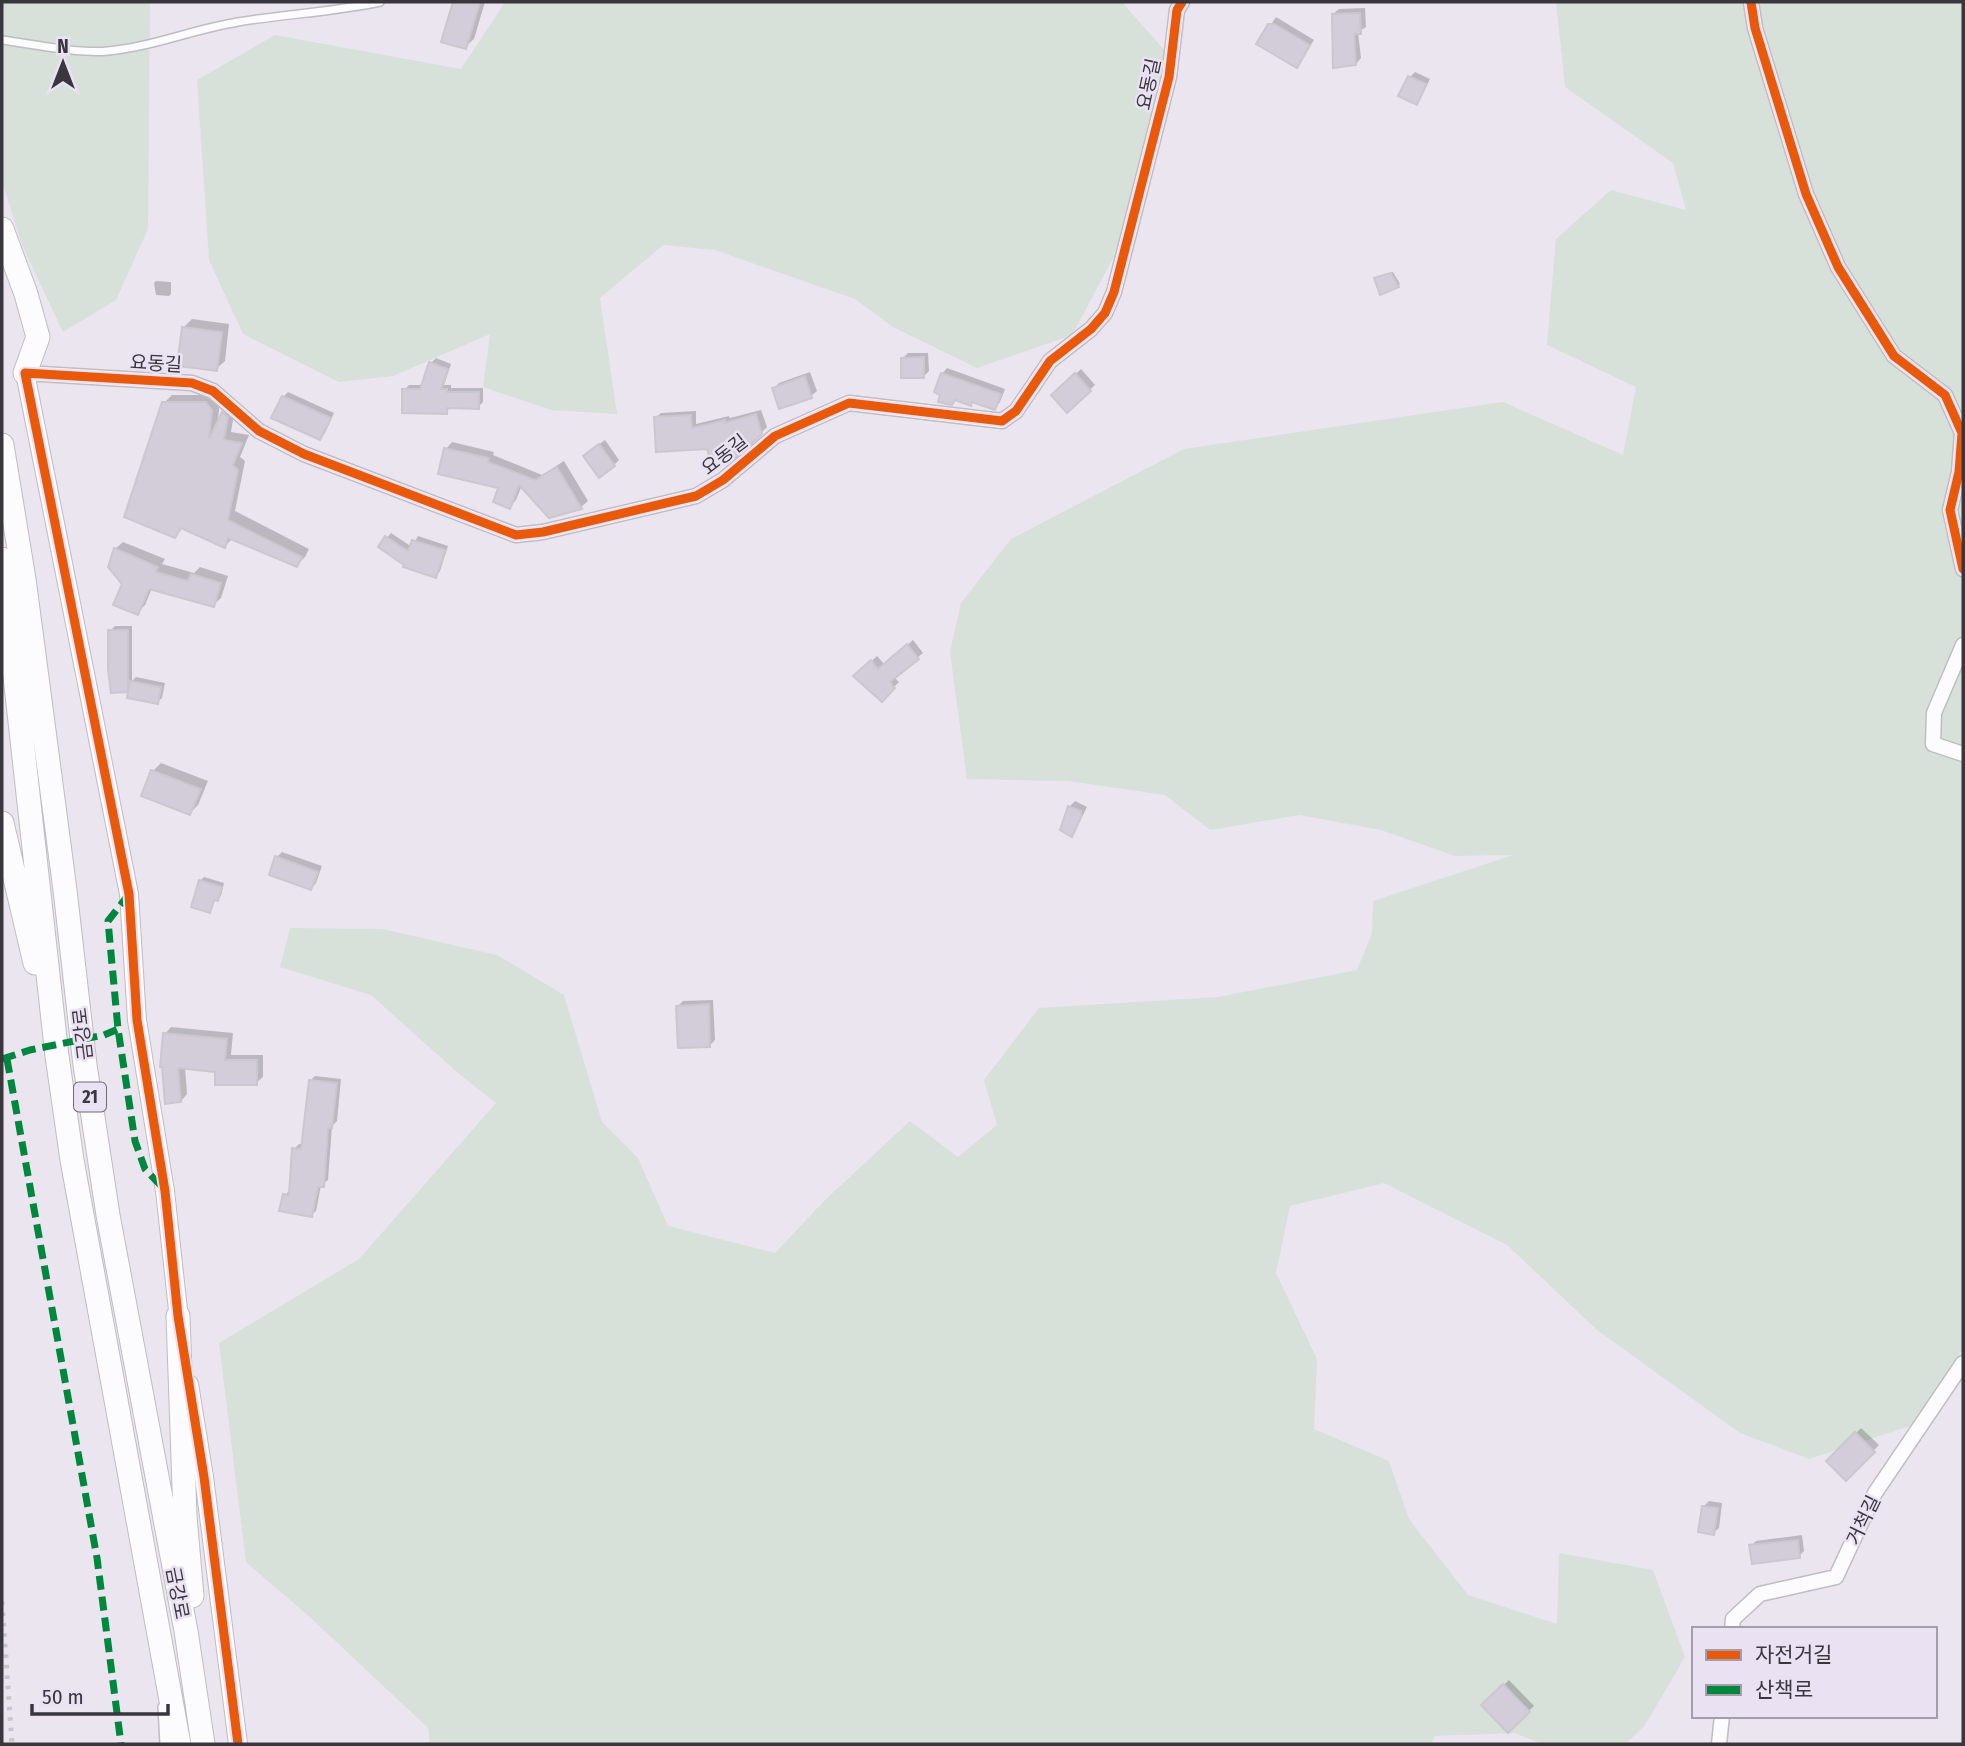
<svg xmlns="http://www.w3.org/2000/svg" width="1965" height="1746" font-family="'Fira Sans Condensed','Noto Sans KR',sans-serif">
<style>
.green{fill:#d7e1da}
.shadow{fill:#0003}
.building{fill:#d3cdd9;stroke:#cbc7cf;stroke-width:2}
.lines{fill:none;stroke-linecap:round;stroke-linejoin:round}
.service-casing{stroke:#c0bcc3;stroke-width:10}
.minor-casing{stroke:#c0bcc3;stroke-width:17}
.tertiary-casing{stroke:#c0bcc3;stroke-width:20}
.trunk-casing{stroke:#c0bcc3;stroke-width:25}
.service{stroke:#fcfbfd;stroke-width:7}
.minor{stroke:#fcfbfd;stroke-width:14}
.tertiary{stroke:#fcfbfd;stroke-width:18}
.trunk{stroke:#fcfbfd;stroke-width:23}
.rail{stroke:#c7c6c9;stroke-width:5;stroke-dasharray:3.5 7;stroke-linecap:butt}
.quiet{stroke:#00873e;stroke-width:7;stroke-dasharray:14 7;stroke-linecap:butt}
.cycleway-casing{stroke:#eae1f3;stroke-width:13}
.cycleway{stroke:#e8590c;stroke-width:9}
.labels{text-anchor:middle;stroke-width:5;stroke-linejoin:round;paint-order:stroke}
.shield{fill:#eae1f3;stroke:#6f6974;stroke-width:2}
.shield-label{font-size:18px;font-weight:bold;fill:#3a363e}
.street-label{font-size:19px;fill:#3a363e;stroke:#eae1f3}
</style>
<rect width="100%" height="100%" fill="#eae5ef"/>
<!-- green -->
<path class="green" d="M2 2H150L148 229 116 300 63 332 22 245 2 181Z
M505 2H1122L1172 59 1118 249 1072 335 977 368 893 327 855 299 715 250 663 245 600 298 617 414 551 410 483 387 490 334 393 376 339 382 243 334 209 260 197 80 275 35 461 69Z
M1556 2H1963V1348L1922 1422 1809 1459 1740 1433 1597 1330 1507 1245 1384 1183 1290 1206 1276 1273 1317 1359 1314 1429 1389 1461 1409 1519 1468 1595 1557 1624 1559 1553 1653 1570 1685 1657 1645 1725 1626 1744H1543L1514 1733 1435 1736 1431 1744H430L428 1728 312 1619 246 1562 219 1343 359 1259 496 1103 458 1073 371 995 280 967 290 928 382 929 497 955 564 995 602 1122 638 1158 668 1226 775 1253 826 1199 910 1121 958 1157 997 1125 984 1080 1039 1008 1218 997 1357 970 1372 933 1373 901 1513 855 1455 856 1381 830 1299 815 1210 830 1165 795 1068 781 967 779 950 652 961 603 1011 539 1184 449 1503 402 1623 455 1636 387 1547 345 1556 239 1611 190 1686 210 1673 163 1565 87Z"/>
<!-- shadow -->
<path class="shadow" d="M455 2H485L474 39 465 47 444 41Z
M1365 8 1366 27 1358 32 1361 58 1356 64 1333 14 1339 9Z
M1276 17 1314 40 1297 66 1258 43Z
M1415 72 1430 79 1421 98 1416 103 1410 77Z
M1393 272 1400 284 1398 286 1376 279Z
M156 281 171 282V294L169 296 156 295 154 283Z
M192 319 229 324 225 361 216 369 184 327Z
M908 353H928L929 371 924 376 903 358Z
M436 358 451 364 444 385H451V388H483V402L478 407H451L446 412 404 390 409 385H423L431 363Z
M947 368 1005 389 1000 402 995 408 974 400 971 404 957 399 952 404 942 374Z
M1081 369 1095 385 1067 410 1053 395Z
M810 372 817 391 811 396 774 388 779 383Z
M288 392 334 413 325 433 320 438 283 397Z
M172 395H214L220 402 217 426 224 413 232 405 235 408 231 432 249 435 240 457 245 461 235 511 309 549 305 557 297 565 233 538 225 546 183 527 174 536 164 403Z
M761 410 767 427 761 433 709 447 655 418 661 413 696 411V424L729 416 730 418Z
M605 440 619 460 614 465 590 451Z
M452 442 494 452 493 455 542 475 564 461 588 501 581 507 549 516 522 485 516 500 509 507 501 487 446 449Z
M391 533 412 547 418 536 448 546 440 571 436 576 380 547Z
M123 542 165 559 162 564 194 573 200 567 228 576 221 598 213 605 152 588 145 605 137 613 124 584 115 549Z
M115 626H132V681L136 677 165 683 162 698 157 702 130 690 113 691 110 631Z
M913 640 923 653 894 677 899 682 882 699 856 676 877 656 885 665Z
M161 763 208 781 198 805 190 813 153 771Z
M1075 801 1087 807 1076 829 1071 834 1062 829 1070 806Z
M282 852 322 866 316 883 311 888 277 857Z
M204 877 224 883 221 896 216 899 209 911 200 881Z
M713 1000 715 1040 710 1045 678 1006 683 1001Z
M171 1027 233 1033 231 1055H263V1077L256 1083 217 1070 185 1067 187 1094 181 1101 165 1034Z
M315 1076 341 1079 337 1121 332 1126 328 1180 321 1185 316 1211 311 1215 285 1195 290 1190 294 1149 299 1144H304L310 1081Z
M1861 1428 1879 1445 1846 1479 1828 1461Z
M1709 1501 1722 1503 1719 1528 1713 1533 1704 1506Z
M1802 1535 1804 1551 1799 1556 1751 1546 1756 1541Z
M1509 1680 1534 1706 1508 1731 1483 1705Z"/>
<!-- building -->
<path class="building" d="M453 2H480L466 49 441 42Z
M1360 13 1361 34H1354L1356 65 1333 68 1332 14Z
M1268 24H1274L1310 45 1297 68 1256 44Z
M1408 76 1426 84 1417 105 1398 96Z
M1391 273 1399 287 1380 295 1374 278Z
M182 327 222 332 217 371 177 366Z
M924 357V378H901V358Z
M429 362 448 369 441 389H447V392H479V409L447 408V414L402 413V389H420Z
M941 373 1001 394 995 410 972 402 971 406 955 400 952 405 938 402 940 395 934 392Z
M1075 373 1091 391 1067 413 1051 395Z
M805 376 812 398 779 409 772 388Z
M282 396 331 418 320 440 271 418Z
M162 402H206L212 410 209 439 222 412 228 417 224 440 242 443 233 465 238 470 228 520 302 557 297 567 228 538 225 548 181 528 175 538 124 517Z
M756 414 762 434 736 457 711 462 707 449 656 452 654 417 691 415 692 428 725 420V423Z
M599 444 615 466 599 478 583 456Z
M444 448 489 458 488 462 535 480 557 467 582 509 549 518 519 485 510 509 493 502 498 488 438 474Z
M385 536 408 551 412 540 445 550 436 578 403 567 404 565 378 547Z
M114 548 158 567 156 572 188 581 191 574 221 583 214 607 149 589 138 615 113 605 122 584 108 567Z
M108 630H128V691L130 681 161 687 158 704 127 698 128 692 111 693 108 669Z
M907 644 919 659 890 682 895 688 882 702 853 676 871 660 878 669Z
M151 770 201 789 190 815 141 796Z
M1068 806 1081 811V817L1072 837 1060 830Z
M275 856 318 872 311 890 269 875Z
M199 880 222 887 218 901 214 900 210 913 191 907Z
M709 1004 710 1047 678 1048 676 1006Z
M163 1033 227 1039 225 1060H257V1085H215V1072L178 1068 181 1102 165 1104 162 1067H160Z
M309 1080 337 1083 332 1128H328L324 1187H318L312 1217 279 1211 283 1194 289 1195 292 1148 301 1149Z
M1855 1432 1875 1452 1846 1481 1826 1461Z
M1702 1506 1718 1508 1714 1535 1698 1532Z
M1798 1540 1800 1558 1752 1564 1749 1545Z
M1503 1684 1530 1712 1508 1733 1481 1705Z"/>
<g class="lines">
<!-- service casing -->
<g class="service-casing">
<path id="service" d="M2 40C32 44 79 54 108 51 152 47 194 29 238 22 285 14 333 12 380 2
M162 1707 164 1744"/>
</g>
<!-- minor casing -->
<g class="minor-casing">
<path id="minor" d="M1751 2 1755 28 1806 194 1838 267 1894 356 1945 395 1962 433 1959 472 1950 510 1963 569
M25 373 192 383 213 391 259 431 304 454 516 535 543 532 696 496 723 480 775 436 849 403 1002 421 1016 411 1050 361 1091 329 1105 313 1114 292 1169 77 1177 10 1182 2
M1963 645 1934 713 1933 744 1963 754
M1732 1629 1733 1619 1760 1594 1836 1577 1875 1493 1963 1363
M1719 1744 1722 1716"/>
</g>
<!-- tertiary casing -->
<g class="tertiary-casing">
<path id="tertiary" d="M25 373 129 894 137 1020 165 1191 180 1328
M189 1384 204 1477 238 1744"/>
</g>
<!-- trunk casing -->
<g class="trunk-casing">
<path id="trunk" d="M2 229 26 294 38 337 25 373
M2 445 24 579 65 890 85 1065 108 1215 186 1631 203 1744
M2 559 57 1056 72 1160 179 1744
M2 823 35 963
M178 1316 185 1516 192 1596"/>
</g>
<!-- service -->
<use href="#service" class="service"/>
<!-- minor -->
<use href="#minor" class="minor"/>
<!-- tertiary -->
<use href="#tertiary" class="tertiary"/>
<!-- trunk -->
<use href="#trunk" class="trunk"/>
<!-- rail -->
<path class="rail" d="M2 1602 12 1744"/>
<!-- quiet -->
<path class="quiet" d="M129 894 108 921 118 1029 135 1141 145 1169 163 1188
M2 1059 30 1050 104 1035 118 1029
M7 1059 97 1558 121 1744"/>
<!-- cycleway casing -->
<g class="cycleway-casing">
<path id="cycleway" d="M1751 2 1755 28 1806 194 1838 267 1894 356 1945 395 1962 433 1959 472 1950 510 1963 569
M238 1744 204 1477 178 1316 165 1191 137 1020 129 894 25 373 192 383 213 391 259 431 304 454 516 535 543 532 696 496 723 480 775 436 849 403 1002 421 1016 411 1050 361 1091 329 1105 313 1114 292 1169 77 1177 10 1182 2"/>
</g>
<!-- cycleway -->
<use href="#cycleway" class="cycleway"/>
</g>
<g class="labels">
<!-- shield labels -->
<rect class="shield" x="74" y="1082.5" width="32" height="29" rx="5"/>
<g class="shield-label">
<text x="90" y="1103">21</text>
</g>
<!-- street labels -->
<g class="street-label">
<text transform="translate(1148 84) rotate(-78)" y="7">요동길</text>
<text transform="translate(156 363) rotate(3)" y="7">요동길</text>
<text transform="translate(724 454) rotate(-38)" y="7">요동길</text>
<text transform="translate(82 1034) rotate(-97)" y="7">금강로</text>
<text transform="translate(1863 1520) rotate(-64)" y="7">거척길</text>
<text transform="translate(178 1593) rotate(79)" y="7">금강로</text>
</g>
</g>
<!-- border -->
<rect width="1965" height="1746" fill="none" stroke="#3a363e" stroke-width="7"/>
<!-- legend -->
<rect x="1692" y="1627" width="245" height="91" fill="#eae1f3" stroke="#a49dab" stroke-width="2"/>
<rect x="1706" y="1650" width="35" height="10" fill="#e8590c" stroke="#a49dab" stroke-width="2"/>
<text x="1755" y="1662" font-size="21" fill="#3a363e">자전거길</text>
<rect x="1706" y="1685" width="35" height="10" fill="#00873e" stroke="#a49dab" stroke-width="2"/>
<text x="1755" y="1697" font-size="21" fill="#3a363e">산책로</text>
<!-- north arrow -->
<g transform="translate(63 63)" stroke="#eae1f3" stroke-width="5" paint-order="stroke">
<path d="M0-5L12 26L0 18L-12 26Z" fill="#3a363e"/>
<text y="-10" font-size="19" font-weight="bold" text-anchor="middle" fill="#3a363e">N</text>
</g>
<!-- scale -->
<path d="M32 1704v10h136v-10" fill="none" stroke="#3a363e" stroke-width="3.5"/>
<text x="42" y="1704" font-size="21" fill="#3a363e" stroke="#eae1f3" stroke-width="5" paint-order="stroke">50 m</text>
</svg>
